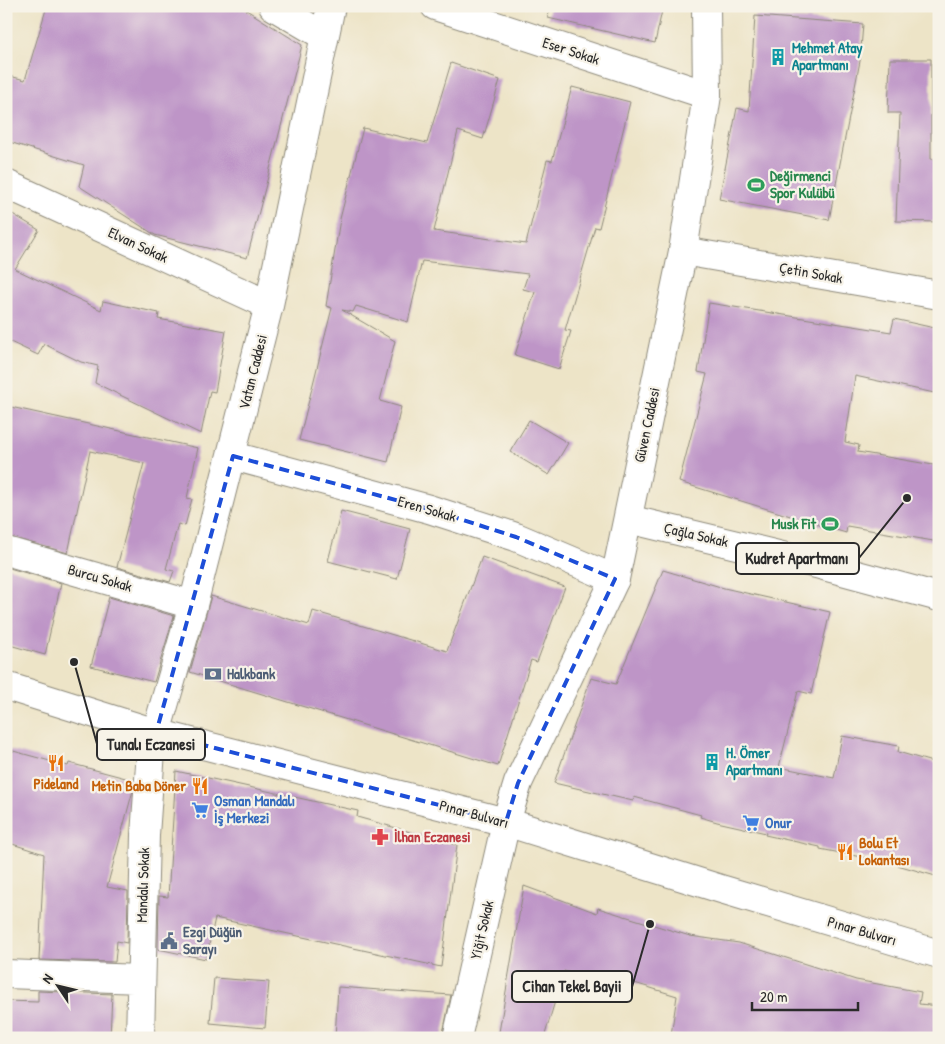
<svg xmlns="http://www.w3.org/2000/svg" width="945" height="1044" font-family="'Patrick Hand',sans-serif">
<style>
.building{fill:#be95c7}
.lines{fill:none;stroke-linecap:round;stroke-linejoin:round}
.minor-casing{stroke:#8c8879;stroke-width:30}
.tertiary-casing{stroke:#8c8879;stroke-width:30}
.primary-casing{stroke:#8c8879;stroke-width:30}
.minor{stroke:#fff;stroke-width:28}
.tertiary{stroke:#fff;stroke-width:28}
.primary{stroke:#fff;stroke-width:28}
.marked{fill:none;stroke:#1d4ed8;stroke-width:4;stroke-dasharray:10 6;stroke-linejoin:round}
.labels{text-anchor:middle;stroke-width:4.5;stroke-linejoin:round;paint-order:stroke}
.culture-label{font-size:15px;font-weight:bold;fill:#0d838f;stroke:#f7f3e8;text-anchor:start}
.street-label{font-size:15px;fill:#2b2b2b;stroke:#f7f3e8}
.leisure-label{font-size:15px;font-weight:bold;fill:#27864d;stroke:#f7f3e8;text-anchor:start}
.service-label{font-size:15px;font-weight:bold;fill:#4e5e75;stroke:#f7f3e8;text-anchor:start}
.food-label{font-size:15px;font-weight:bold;fill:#c56008;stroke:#f7f3e8}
.shop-label{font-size:15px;font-weight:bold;fill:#366cbe;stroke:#f7f3e8;text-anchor:start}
.health-label{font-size:15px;font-weight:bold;fill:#be3a42;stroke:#f7f3e8;text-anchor:start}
.leader{fill:none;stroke:#2b2b2b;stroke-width:2}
.callout-dot{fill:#2b2b2b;stroke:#f7f3e8;stroke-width:2}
.callout{fill:#f7f3e8;stroke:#2b2b2b;stroke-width:2}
.callout-label{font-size:16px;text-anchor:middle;font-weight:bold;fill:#2b2b2b}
</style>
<rect width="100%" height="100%" fill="#f7f3e8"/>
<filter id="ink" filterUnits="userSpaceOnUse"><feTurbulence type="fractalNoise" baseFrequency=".02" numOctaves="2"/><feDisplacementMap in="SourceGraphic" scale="10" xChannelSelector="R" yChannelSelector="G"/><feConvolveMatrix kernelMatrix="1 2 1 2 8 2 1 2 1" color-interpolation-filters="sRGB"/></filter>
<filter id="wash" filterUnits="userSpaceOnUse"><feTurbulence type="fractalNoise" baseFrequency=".0096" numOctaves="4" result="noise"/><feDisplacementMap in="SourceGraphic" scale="20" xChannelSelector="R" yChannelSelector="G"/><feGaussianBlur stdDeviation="1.12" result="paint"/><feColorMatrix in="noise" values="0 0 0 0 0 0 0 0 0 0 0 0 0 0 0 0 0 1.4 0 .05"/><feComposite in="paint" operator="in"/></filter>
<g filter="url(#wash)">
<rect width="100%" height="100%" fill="#ede4c7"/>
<g id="blocks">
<!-- building -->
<path class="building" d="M47 6H240L302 45 247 258 155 235 79 186 84 165 6 141V75L25 80Z
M550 6H663L655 43 548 18Z
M755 16 863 24 860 61 829 220 719 199 737 108 749 111Z
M890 59H931V159L939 160V222L896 221 900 113H888Z
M451 63 500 80 483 139 458 131 434 231 526 244 547 160 552 161 572 87 630 102 599 228 595 227 565 330 571 331 559 369 515 355 535 292 523 289 528 274 422 261 408 322 356 306 353 312 342 310 395 341 380 401 401 407 388 462 299 440 332 308 326 306 340 219 363 128 427 143Z
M6 210 39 230 15 269 101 310 103 301 159 313 158 319 226 331 215 392 210 391 201 434 95 383 98 366 81 362 44 344 38 355 6 340Z
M709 303 891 332 894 319 939 329V394L855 376 845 442 859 445 858 452 939 466V542L847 526 846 533 679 482 707 374 698 372Z
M6 406 198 448 187 498 192 499 185 526 178 524 166 569 174 571 170 582 117 567 144 463 90 451 68 553 6 536Z
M529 420 568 443 549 475 510 452Z
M341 511 410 529 397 579 328 561Z
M482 557 565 587 537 662 531 660 498 766 190 672 211 596 309 625 313 611 447 651Z
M6 567 61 583 45 655 6 644Z
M663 570 724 588 830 612 811 694 798 691 779 767 834 778 842 736 899 746 898 752 939 764V877L887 862 820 849V847L765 835 766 833 717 822 700 817 701 815 634 797 633 801 554 783 591 678 616 684Z
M109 597 174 616 154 682 91 666Z
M6 749 68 766 69 763 133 780 132 794 107 887 128 891 127 943 117 941 115 962 39 960 44 854 6 842Z
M176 771 358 811 357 817 457 845 441 967 215 918 206 959 158 949 159 896 168 897Z
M524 886 597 913 598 908 690 936 739 943 856 980 921 992 919 1004 939 1006V1038H688L671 1035 677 996 618 978 615 987 564 971 544 1038H498Z
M214 978 269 982 265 1028 210 1023Z
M338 987 451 995 442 1038H335Z
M38 991 112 994 110 1038H6V1001L38 1002Z"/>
</g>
</g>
<g filter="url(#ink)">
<use href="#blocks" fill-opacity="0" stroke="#8c8879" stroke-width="1"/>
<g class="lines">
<!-- minor casing -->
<g class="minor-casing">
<path id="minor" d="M273 6 324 36
M435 6 707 95
M6 184 269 305
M683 251 939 295
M233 456 429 509 516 537 615 579
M628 519 820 565 939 597
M6 551 193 605
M6 974 140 979
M140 1038 145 835 151 751 156 733
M457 1038 506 822"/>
</g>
<!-- tertiary casing -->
<g class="tertiary-casing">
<path id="tertiary" d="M156 733 193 605 269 305 331 6
M506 822 518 783 615 579 683 251 707 95 706 6"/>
</g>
<!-- primary casing -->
<g class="primary-casing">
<path id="primary" d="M6 686 156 733 506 822 721 889 939 954"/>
</g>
<!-- minor -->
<use href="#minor" class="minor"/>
<!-- tertiary -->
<use href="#tertiary" class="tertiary"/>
<!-- primary -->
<use href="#primary" class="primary"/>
</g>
</g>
<!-- marked area -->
<path class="marked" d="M233 456 429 509 516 537 615 579 518 783 506 822 156 733Z"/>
<!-- icons -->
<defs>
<g id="building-bare" transform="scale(1.35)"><path d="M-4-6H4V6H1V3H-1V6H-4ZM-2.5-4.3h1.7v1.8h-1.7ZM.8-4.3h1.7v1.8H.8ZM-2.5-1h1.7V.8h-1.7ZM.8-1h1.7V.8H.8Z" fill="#0f9aa8" stroke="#f7f3e8" stroke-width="2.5" paint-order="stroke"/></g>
<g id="stadium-bare" transform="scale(1.35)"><path d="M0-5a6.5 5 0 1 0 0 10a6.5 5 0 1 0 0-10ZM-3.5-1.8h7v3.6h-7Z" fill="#2e9e5b" stroke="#f7f3e8" stroke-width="2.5" paint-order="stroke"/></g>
<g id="bank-bare" transform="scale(1.35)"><path d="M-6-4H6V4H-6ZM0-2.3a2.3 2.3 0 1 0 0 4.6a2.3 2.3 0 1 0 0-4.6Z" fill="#5c6f8a" stroke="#f7f3e8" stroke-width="2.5" paint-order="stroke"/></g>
<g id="restaurant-bare" transform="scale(1.35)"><path d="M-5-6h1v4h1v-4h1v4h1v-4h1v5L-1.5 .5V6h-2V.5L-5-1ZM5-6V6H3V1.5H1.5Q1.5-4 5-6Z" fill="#e8710a" stroke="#f7f3e8" stroke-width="2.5" paint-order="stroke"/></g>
<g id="supermarket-bare" transform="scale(1.35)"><path d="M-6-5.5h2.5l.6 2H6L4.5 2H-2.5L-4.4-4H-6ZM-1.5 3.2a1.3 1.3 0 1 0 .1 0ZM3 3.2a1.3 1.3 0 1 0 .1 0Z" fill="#3f7fe0" stroke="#f7f3e8" stroke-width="2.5" paint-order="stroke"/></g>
<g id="pharmacy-bare" transform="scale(1.35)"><path d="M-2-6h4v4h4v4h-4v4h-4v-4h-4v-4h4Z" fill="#e0444e" stroke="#f7f3e8" stroke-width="2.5" paint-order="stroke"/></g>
<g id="civic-bare" transform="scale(1.35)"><path d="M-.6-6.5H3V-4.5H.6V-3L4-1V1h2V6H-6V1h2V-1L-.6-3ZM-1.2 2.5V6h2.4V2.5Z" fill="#5c6f8a" stroke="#f7f3e8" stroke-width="2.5" paint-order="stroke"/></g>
</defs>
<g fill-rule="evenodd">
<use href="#building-bare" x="778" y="57"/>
<use href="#stadium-bare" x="756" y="185"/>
<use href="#stadium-bare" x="830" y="524"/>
<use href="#bank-bare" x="213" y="674"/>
<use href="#building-bare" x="712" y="762"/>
<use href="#restaurant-bare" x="56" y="763"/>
<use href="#restaurant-bare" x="200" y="786"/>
<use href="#supermarket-bare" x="200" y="810"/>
<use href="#supermarket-bare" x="751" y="823"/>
<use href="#pharmacy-bare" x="380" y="837"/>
<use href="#restaurant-bare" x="845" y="852"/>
<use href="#civic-bare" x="169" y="941"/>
</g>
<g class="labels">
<!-- culture labels -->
<g class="culture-label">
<text x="792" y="53">Mehmet Atay<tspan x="792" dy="17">Apartmanı</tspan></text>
<text x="726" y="758">H. Ömer<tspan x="726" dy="17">Apartmanı</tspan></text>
</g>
<!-- street labels -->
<g class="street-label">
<text transform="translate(571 51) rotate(18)" y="5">Eser Sokak</text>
<text transform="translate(138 245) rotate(25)" y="5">Elvan Sokak</text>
<text transform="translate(811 273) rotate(10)" y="5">Çetin Sokak</text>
<text transform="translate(253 372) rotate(-76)" y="5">Vatan Caddesi</text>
<text transform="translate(647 425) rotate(-78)" y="5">Güven Caddesi</text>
<text transform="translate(427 509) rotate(16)" y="5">Eren Sokak</text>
<text transform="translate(696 535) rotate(13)" y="5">Çağla Sokak</text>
<text transform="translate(100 578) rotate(16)" y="5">Burcu Sokak</text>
<text transform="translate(474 814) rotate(15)" y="5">Pınar Bulvarı</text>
<text transform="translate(143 885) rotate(-88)" y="5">Mandalı Sokak</text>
<text transform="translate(482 930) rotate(-77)" y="5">Yiğit Sokak</text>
<text transform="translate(862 931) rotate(16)" y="5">Pınar Bulvarı</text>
</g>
<!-- leisure labels -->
<g class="leisure-label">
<text x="770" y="181">Değirmenci<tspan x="770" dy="17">Spor Kulübü</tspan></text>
<text x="816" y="529" text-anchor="end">Musk Fit</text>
</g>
<!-- service labels -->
<g class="service-label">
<text x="227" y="679">Halkbank</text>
<text x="183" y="937">Ezgi Düğün<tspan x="183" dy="17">Sarayı</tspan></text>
</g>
<!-- food labels -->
<g class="food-label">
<text x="56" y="789">Pideland</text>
<text x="186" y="791" text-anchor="end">Metin Baba Döner</text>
<text x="859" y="848" text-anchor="start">Bolu Et<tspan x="859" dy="17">Lokantası</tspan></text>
</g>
<!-- shop labels -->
<g class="shop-label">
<text x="214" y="806">Osman Mandalı<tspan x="214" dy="17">İş Merkezi</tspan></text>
<text x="765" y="828">Onur</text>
</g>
<!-- health labels -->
<g class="health-label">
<text x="394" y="842">İlhan Eczanesi</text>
</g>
</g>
<!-- callouts -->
<path class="leader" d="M907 498L859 558M74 662L97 744M650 924L632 987"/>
<g class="callout-dot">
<circle cx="907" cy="498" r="5"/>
<circle cx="74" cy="662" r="5"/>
<circle cx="650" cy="924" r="5"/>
</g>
<g class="callout">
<rect x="736" y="543" width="123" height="31" rx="5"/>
<rect x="97" y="729" width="108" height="31" rx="5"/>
<rect x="512" y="971" width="120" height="31" rx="5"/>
</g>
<g class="callout-label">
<text x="797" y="564">Kudret Apartmanı</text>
<text x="151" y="750">Tunalı Eczanesi</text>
<text x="572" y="992">Cihan Tekel Bayii</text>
</g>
<!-- margin -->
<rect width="945" height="1044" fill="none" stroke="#f7f3e8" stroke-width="25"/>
<!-- north arrow -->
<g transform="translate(58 986) rotate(305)" stroke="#f7f3e8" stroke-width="4" paint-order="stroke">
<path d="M0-4L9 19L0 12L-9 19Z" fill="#2b2b2b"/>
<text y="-8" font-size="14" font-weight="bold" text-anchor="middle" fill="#2b2b2b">N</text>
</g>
<!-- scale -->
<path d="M752 1002v8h106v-8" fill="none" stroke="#2b2b2b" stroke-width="2.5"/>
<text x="760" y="1002" font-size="15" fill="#2b2b2b" stroke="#f7f3e8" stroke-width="4" paint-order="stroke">20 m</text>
</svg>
